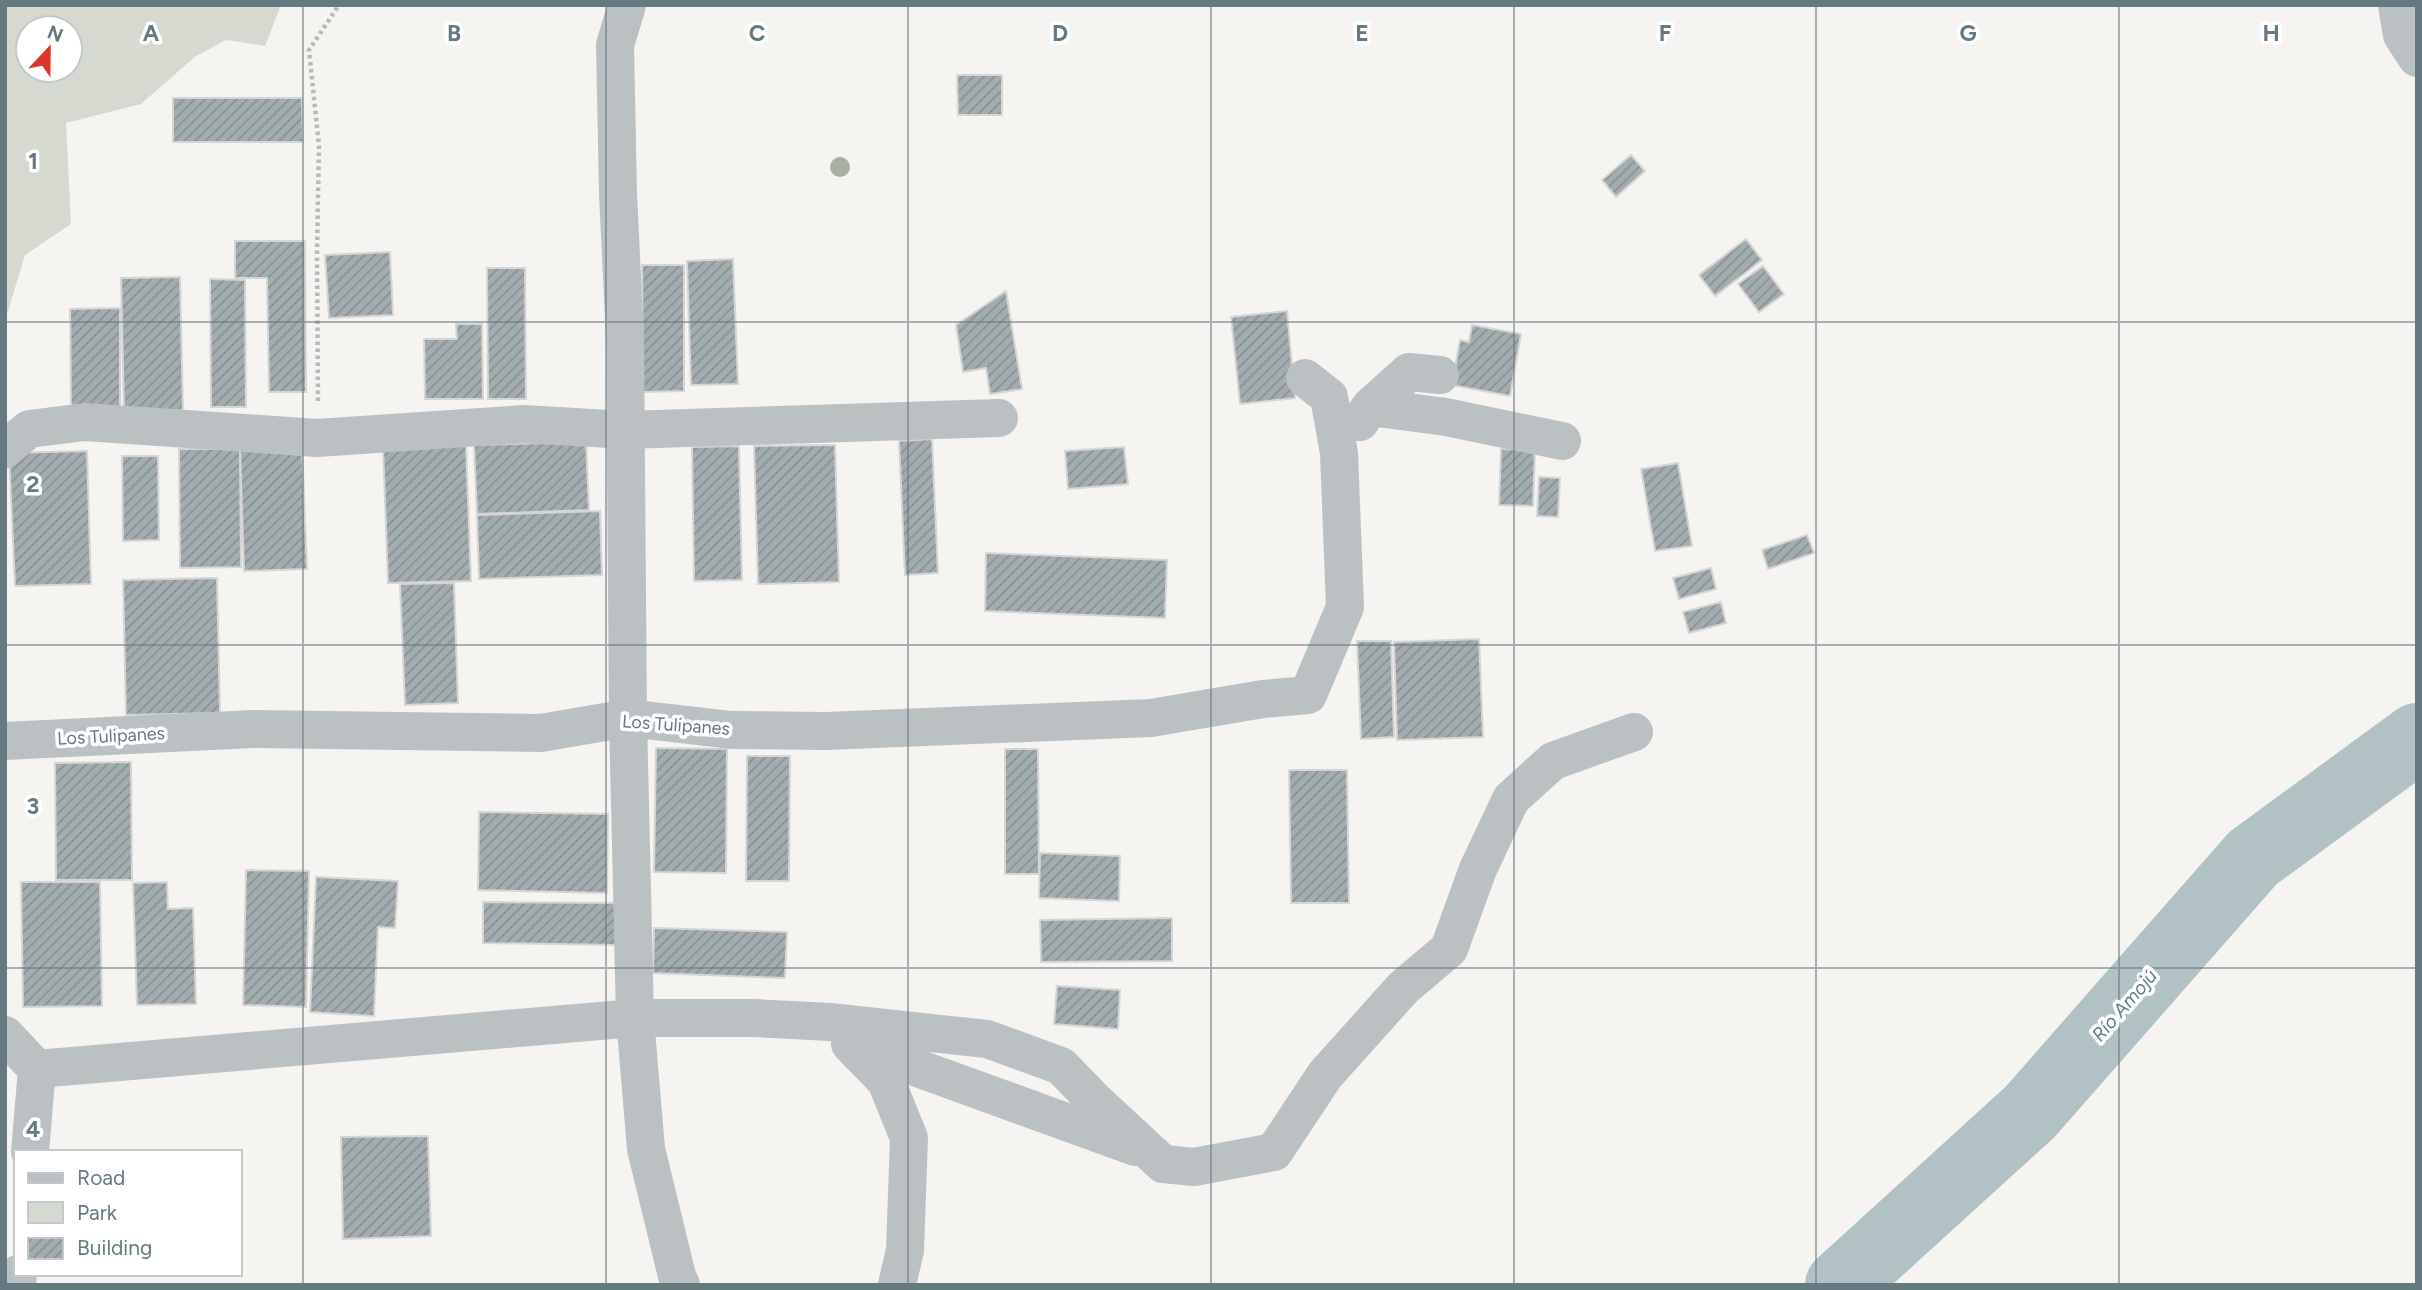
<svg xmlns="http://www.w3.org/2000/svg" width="2422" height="1290" font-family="Figtree,sans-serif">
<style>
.green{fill:#d5d9d0;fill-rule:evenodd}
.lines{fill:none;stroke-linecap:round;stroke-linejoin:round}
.river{stroke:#b2c2c4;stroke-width:70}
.building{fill:url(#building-hatch);stroke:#d6d5d4;stroke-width:2}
.path{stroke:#b6babb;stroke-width:4.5;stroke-dasharray:3.5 3.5;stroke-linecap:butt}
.minor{stroke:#bbc1c3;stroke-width:38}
.tree{fill:#a9b0a3}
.grid{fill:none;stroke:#657981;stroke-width:2;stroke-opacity:0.55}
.labels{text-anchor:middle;stroke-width:7;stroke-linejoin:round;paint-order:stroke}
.street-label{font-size:18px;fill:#657981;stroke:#fff}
.water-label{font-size:19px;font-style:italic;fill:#607b7e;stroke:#fff}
.grid-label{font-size:23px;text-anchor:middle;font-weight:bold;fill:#657981;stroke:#fff;stroke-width:7;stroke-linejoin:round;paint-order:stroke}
</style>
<defs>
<pattern id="building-hatch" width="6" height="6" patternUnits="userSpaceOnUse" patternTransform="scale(1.75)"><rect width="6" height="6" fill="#a3adb0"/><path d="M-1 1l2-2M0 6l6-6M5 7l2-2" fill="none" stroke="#889295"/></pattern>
</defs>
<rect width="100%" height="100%" fill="#f5f4f1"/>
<!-- green -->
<path class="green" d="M5 5H281L265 46 226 40 196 56 141 104 66 123 71 224 25 255 5 321ZM28 28H70V70H28Z"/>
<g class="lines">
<!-- river -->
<path class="river" d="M1840 1285 2030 1112 2253 858 2417 738"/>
</g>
<!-- building -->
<path class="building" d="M957 75H1002V115H958Z
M173 98H302L303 142H173Z
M1631 155 1645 171 1616 197 1602 180Z
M1746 239 1762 260 1715 296 1699 275Z
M235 241H305L306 392H269L267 278H235Z
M390 252 393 315 329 318 325 255Z
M733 259 738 384 691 385 687 261Z
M642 265H684V391L643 392Z
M1763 266 1784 294 1759 312 1738 284Z
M487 268H525L526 399H488Z
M180 277 183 410 124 411 121 278Z
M210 279 245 280 246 407H211Z
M1006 291 1022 389 990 394 986 368 963 372 956 325Z
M120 308V409H71L70 309Z
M1287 311 1295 398 1240 404 1231 317Z
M456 324H482L483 399H425L424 339H457Z
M1472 325 1521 334 1510 396 1452 385 1460 340 1469 342Z
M932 439 938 573 905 575 899 441Z
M586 442 589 510 477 514 474 445Z
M466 444 471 581 388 583 383 446Z
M835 445 839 582 758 584 754 446Z
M739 446 742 580 694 581 692 447Z
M302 447 307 569 244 571 240 449Z
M1124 447 1128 484 1068 489 1065 451Z
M179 449H240L241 567 180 568Z
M1501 449 1535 450 1533 506 1499 505Z
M87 451 91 584 15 586 9 453Z
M122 456H158L159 540 123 541Z
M1678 463 1692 546 1655 551 1641 469Z
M1539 477 1560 478 1558 517 1537 516Z
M600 511 602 575 479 579 477 515Z
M1807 535 1814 553 1768 569 1762 550Z
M986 553 1167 560 1165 618 985 611Z
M1711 568 1716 589 1679 599 1673 578Z
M217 578 220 713 126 715 123 580Z
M454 583 458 703 405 705 400 584Z
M1721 602 1726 623 1689 633 1683 612Z
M1479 639 1483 737 1397 740 1394 642Z
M1357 641H1391L1394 737 1361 739Z
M656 748 727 749 726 873 654 872Z
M1005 749H1038L1039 874H1005Z
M747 756H790L789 881H746Z
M131 762 132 880H56L55 763Z
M1289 770H1347L1349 903H1291Z
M479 812 608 814 607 893 478 890Z
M1040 853 1120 856 1119 901 1039 898Z
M246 870 309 871 306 1007 243 1005Z
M316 877 398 881 395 928 378 927 374 1016 310 1012Z
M21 882H100L102 1006 23 1007Z
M167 882 168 909 193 908 196 1004 137 1005 133 883Z
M483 902 617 903V945L483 943Z
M1172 918V961L1041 962 1040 920Z
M654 928 787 932 785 978 653 973Z
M1057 986 1120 990 1118 1029 1054 1024Z
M428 1136 431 1236 343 1239 341 1137Z"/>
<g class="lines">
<!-- path -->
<path class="path" d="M318 401 317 251 319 146 309 50 339 5"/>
<!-- minor -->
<path class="minor" d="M627 5 615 45 618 194 625 340 628 718 635 1018 646 1149 677 1276 681 1285
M2397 5 2402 35 2417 58
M1370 407 1446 417 1562 441
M1360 422 1370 407 1409 372 1440 375
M5 449 29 429 85 422 317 438 524 424 626 430 999 418
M5 741 253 729 541 733 628 718 731 730 826 731 1151 718 1263 699 1308 695 1345 607 1339 453 1329 397 1305 378
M847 1031 909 1065 1135 1147
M5 1035 37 1069 635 1018H754L830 1022 987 1039 1061 1066 1095 1101 1163 1164 1194 1167 1274 1152 1325 1075 1403 988 1449 949 1478 869 1511 799 1553 761 1634 732
M850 1044 886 1081 909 1138 905 1250 897 1285
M30 1152 37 1069
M17 1285 18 1274"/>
</g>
<!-- trees -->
<circle class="tree" cx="840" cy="167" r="10"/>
<!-- grid -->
<path class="grid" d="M303 5V1285M606 5V1285M908 5V1285M1211 5V1285M1514 5V1285M1816 5V1285M2119 5V1285M5 322H2417M5 645H2417M5 968H2417"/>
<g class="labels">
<!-- street labels -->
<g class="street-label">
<text transform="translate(676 725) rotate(4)" y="6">Los Tulipanes</text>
<text transform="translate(111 736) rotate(-3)" y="6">Los Tulipanes</text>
</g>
<!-- water labels -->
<g class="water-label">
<text transform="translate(2124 1005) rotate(-49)" y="7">Río Amojú</text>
</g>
</g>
<g class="grid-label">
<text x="151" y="41">A</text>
<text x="454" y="41">B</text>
<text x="757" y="41">C</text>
<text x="1060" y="41">D</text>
<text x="1362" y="41">E</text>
<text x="1665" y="41">F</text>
<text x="1968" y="41">G</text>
<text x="2271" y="41">H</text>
<text x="33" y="169">1</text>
<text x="33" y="492">2</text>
<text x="33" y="814">3</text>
<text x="33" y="1137">4</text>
</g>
<!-- border -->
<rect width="2422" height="1290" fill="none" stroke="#657981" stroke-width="14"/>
<!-- legend -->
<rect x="14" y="1150" width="228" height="126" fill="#ffffff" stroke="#c1c9cd" stroke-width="2"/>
<rect x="28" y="1173" width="35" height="10" fill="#bbc1c3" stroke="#c1c9cd" stroke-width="2"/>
<text x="77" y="1185" font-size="21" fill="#657981">Road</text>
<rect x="28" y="1202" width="35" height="21" fill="#d5d9d0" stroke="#c1c9cd" stroke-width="2"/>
<text x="77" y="1220" font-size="21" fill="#657981">Park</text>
<rect x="28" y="1238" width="35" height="21" fill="url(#building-hatch)" stroke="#c1c9cd" stroke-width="2"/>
<text x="77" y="1255" font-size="21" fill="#657981">Building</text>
<!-- north arrow -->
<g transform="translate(49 49) rotate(22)"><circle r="33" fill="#ffffff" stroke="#c1c9cd" stroke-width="2"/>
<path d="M0-5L12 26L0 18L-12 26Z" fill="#db382b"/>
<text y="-10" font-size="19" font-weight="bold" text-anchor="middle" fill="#657981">N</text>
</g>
</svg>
